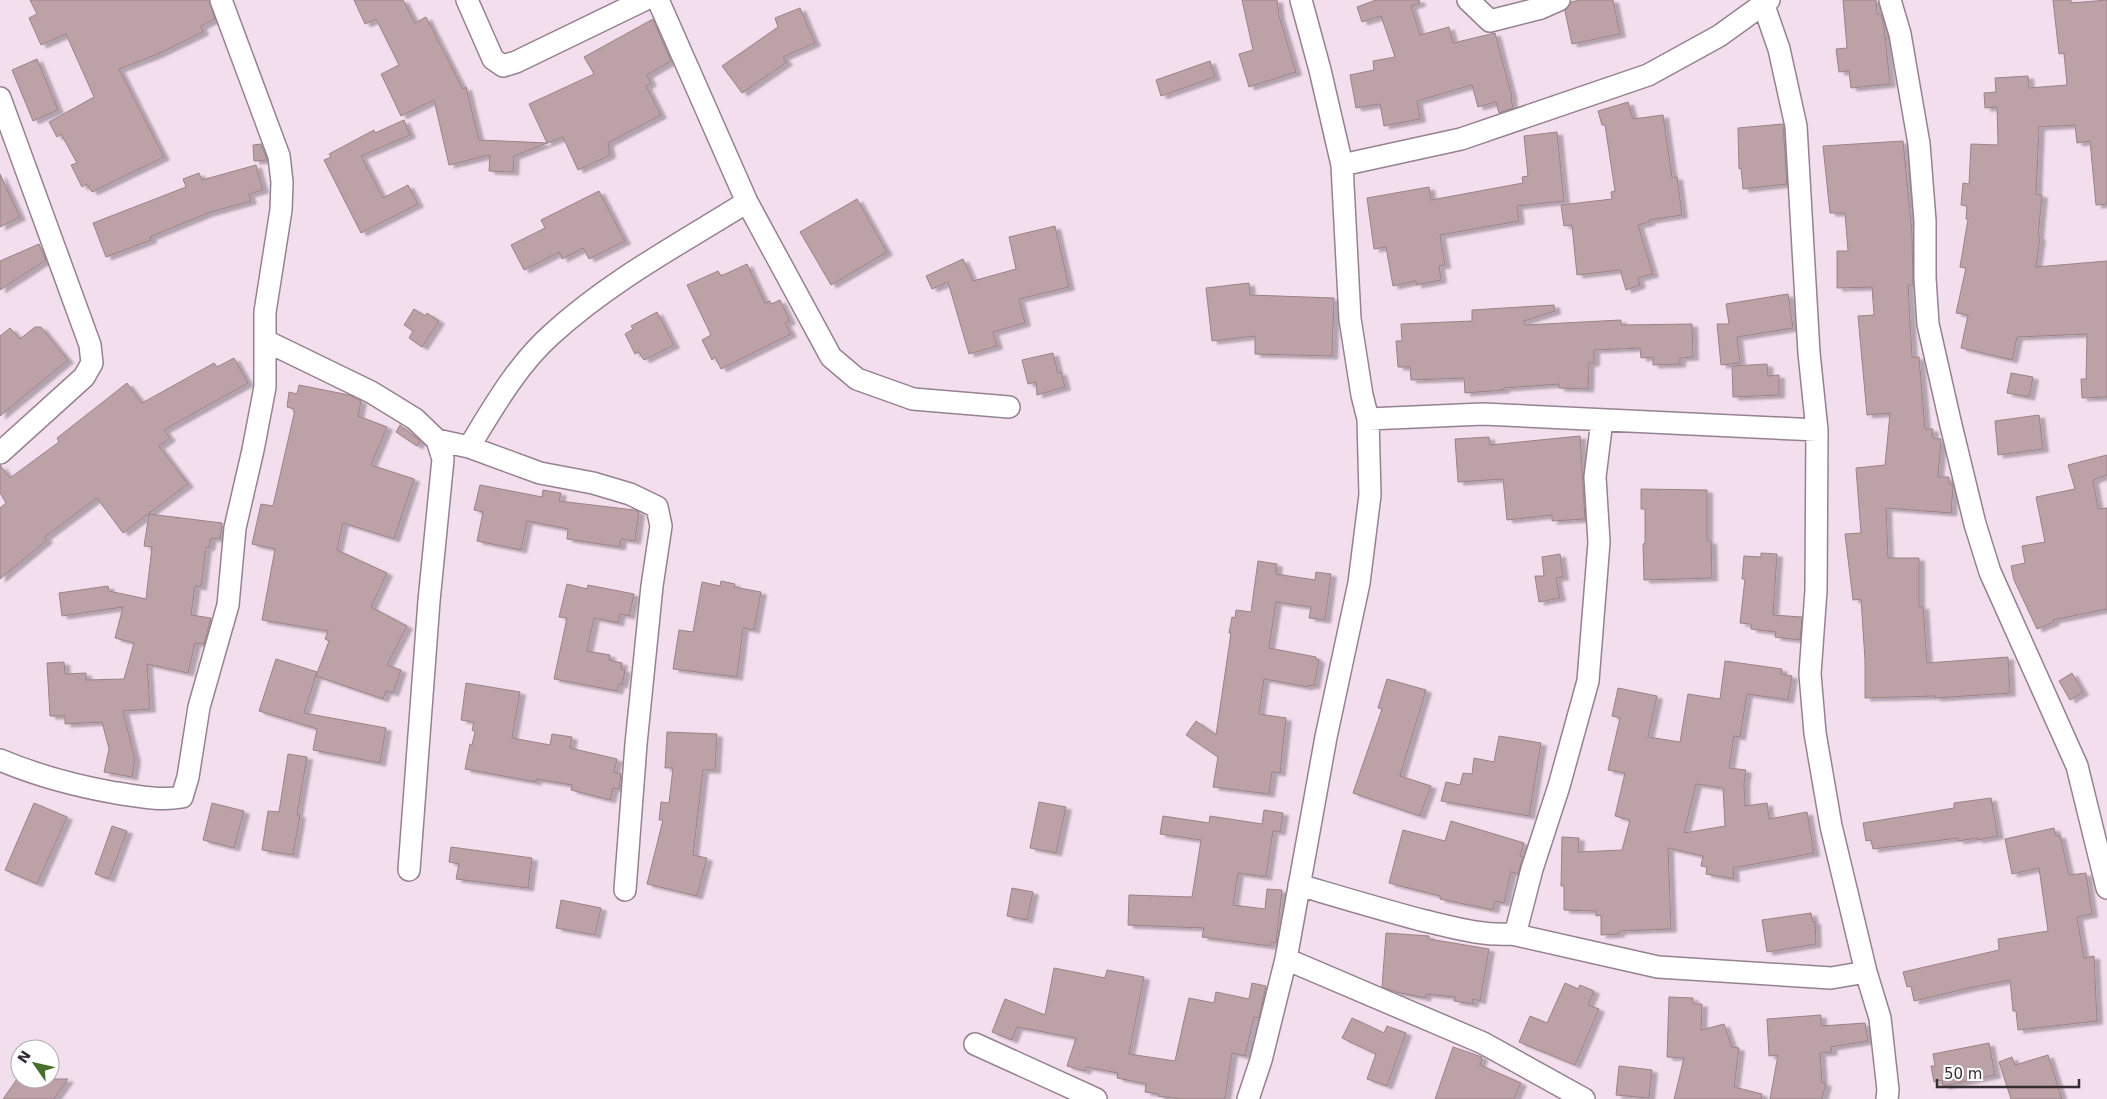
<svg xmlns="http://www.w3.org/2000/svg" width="2107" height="1099" font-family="'DejaVu Sans',sans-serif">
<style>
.building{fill:#bca2a6;stroke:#9b8286;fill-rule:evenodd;filter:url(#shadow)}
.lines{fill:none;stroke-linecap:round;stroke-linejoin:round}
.street-casing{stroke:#958290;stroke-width:24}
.street{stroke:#fff;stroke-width:21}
</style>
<defs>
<filter id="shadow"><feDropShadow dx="5.5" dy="3" stdDeviation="1" flood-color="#0004"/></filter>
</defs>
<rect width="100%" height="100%" fill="#f3deed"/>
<!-- building -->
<path class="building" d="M30 0H209L215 19 201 26 203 32 158 54 119 69 164 157 92 192 87 184 82 187 71 165 77 163 61 134 57 137 49 122 94 97 66 34 41 45 29 18 37 14Z
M354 0H403L415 23 426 17 463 89 466 87 479 140 547 143 529 104 594 74 584 57 653 19 671 61 647 75 651 83 646 86 661 115 608 143 610 155 578 170 563 137 514 156 513 172 489 171 490 155 449 165 434 100 401 116 381 74 399 65 376 19 365 24Z
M1242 0H1277L1279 16 1296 72 1249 87 1239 54 1253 50Z
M1376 0H1419L1420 3 1411 6 1420 35 1449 27 1453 43 1495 33 1512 97 1511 98 1513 108 1499 113 1496 102 1478 107 1472 85 1417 101 1420 119 1384 126 1380 104 1356 108 1350 75 1374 70 1373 61 1395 57 1381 16 1362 22 1357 7Z
M1580 0H1613L1620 34 1572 44 1565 11 1571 2Z
M1843 0H1876L1877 14H1881L1884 26 1890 84 1851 88 1849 71 1839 72 1836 49 1847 48Z
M2053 0H2071V3L2107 0V204L2096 205 2090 141 2077 143 2075 125 2039 127 2036 194 2042 195 2038 237H2040L2036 267 2107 261V397L2082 398 2081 379H2086L2087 334 2017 337 2012 360 1961 348 1968 315 1956 313 1966 268 1960 267 1968 219H1966L1967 206 1961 205 1963 183 1969 184 1971 144 1998 145 1997 107 1985 108 1984 93 1996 92 1995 78 2028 76 2029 88 2067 85 2064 53 2059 54Z
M800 8 815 43 783 57 787 62 742 93 722 66 778 27 775 18Z
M37 59 58 110 33 121 12 70Z
M1210 61 1215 77 1161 96 1156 80Z
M1628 102 1633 119 1663 115 1672 177H1677L1682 215 1649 220 1650 222 1638 225 1653 274 1638 278 1640 285 1626 290 1620 270 1577 275 1572 225 1564 226 1561 205 1612 199 1611 192 1615 191 1605 125H1602L1598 111Z
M404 120 410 135 361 156 383 198 408 185 418 204 361 233 324 160 331 157 329 154 374 130 375 133Z
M1783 124 1787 184 1743 189 1741 168 1739 169 1738 128Z
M1557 132 1564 201 1517 206 1519 221 1440 235 1445 265 1439 266 1441 280 1416 285V281L1393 286 1386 247 1374 249 1367 198 1429 187 1431 200 1523 183 1522 177 1528 176 1524 136Z
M1903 141 1912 233 1913 285H1908L1912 357H1919L1925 429H1933L1932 438 1941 439 1938 477H1949V484H1952L1953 487 1951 513 1886 508 1888 558H1919V607L1923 606 1927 663 2008 657 2010 693 1935 698V696L1865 698V660L1861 599 1853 600 1845 534 1861 533 1856 468 1885 465 1890 413 1867 415 1858 316 1874 315 1872 287 1837 288V251H1848L1845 213H1830L1823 146Z
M261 144 267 160 254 161 253 145Z
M256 165 263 190 249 194 251 201 208 213 150 237 151 240 106 257 93 223 186 187 183 179 199 173 202 180Z
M0 174 20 217 0 227Z
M599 191 625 241 589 259 583 248 562 259 559 252 524 270 511 245 545 228 541 220Z
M857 199 887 252 831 285 800 232Z
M1055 226 1069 287 1019 299 1025 323 993 332 997 346 969 354 948 282 932 289 926 276 963 259 973 281 1016 269 1009 237Z
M39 244 46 260 0 290V261Z
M747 264 765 303 770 301 771 304 780 300 790 321 785 323 791 334 721 369 715 357 712 360 702 340 711 335 687 285 718 271 721 276Z
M1249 283 1250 295 1334 298 1332 356 1255 354V336L1212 341 1206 288Z
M1788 294 1793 328 1737 337 1740 363 1721 365 1717 324H1729L1726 304Z
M1554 305 1555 311 1524 321 1525 325 1621 320V325L1692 324 1693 357 1680 358V364L1653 365V357L1641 358 1640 348 1594 350V363H1589L1588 389 1559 388V384L1504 388V390L1465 393 1464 378 1411 380 1410 367H1398L1396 341H1402L1401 324 1472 321V310Z
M414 309 425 316 427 313 439 321 422 347 409 338 413 331 404 325Z
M657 312 674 345 644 360 639 352 635 354 625 334 633 329 631 326Z
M35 327H41L68 360 0 416V336L10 328 20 339Z
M1053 353 1058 373 1061 372 1065 387 1037 395 1036 382 1028 384 1022 360Z
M234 358 248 383 164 430 170 438 159 446 188 484 123 533 97 498 45 537 47 540 0 579V508L6 503 0 493V465L10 478 59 442 57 438 127 383 142 403 214 363 217 367Z
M1767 364 1768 376 1779 375V395L1733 397 1732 366Z
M2011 373 2033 377 2029 397 2007 393Z
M299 385 349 395 361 401 358 416 387 427 371 465 414 479 394 539 343 523 337 550 387 573 371 607 407 626 387 665 401 670 393 693 386 691 383 699 316 676 329 641 325 639 328 631 262 620 275 549 252 544 261 504 273 506 294 414V409L287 407 289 392 297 394Z
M2039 415 2043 449 1998 455 1995 421Z
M400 425 420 441 417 446 396 432Z
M1580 436 1585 519 1552 521V515L1507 520 1503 479 1458 482 1455 439 1489 437 1490 445Z
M2107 455V475L2093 480 2098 509 2107 508V609L2053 620 2054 622 2037 629 2014 580 2011 566 2025 563 2022 546 2045 542 2036 497 2075 489 2068 465Z
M480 485 542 497 543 490 561 493 559 501 634 510 639 512 635 541 621 539 620 547 567 539 568 529 527 521 521 550 477 541 483 512 474 510Z
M1641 489 1707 490V541H1711L1712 578 1644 580 1643 544 1645 543V509H1641Z
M149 514 222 523 220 539 211 538 209 548 206 547 201 587 195 586 191 615 211 618 204 644 195 643 188 673 147 664 150 709 123 711 135 759 132 777 104 772 109 749 102 722 65 724V716H50L47 663 64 662 65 674 86 673V680L124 679 134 643 115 638 123 607 62 616 59 593 108 586 109 591 146 599 152 547 144 546Z
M1761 553 1777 554 1773 615 1802 617 1800 640 1775 637 1776 632 1751 629V624L1740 623 1745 579H1742L1744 556 1761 557Z
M1560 554 1563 577 1556 578 1560 598 1539 602 1535 576H1544L1542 557Z
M1258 561 1277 564 1276 574 1315 580 1316 572 1331 574 1325 620 1309 618 1311 607 1276 602 1269 648 1316 657V659L1319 660 1314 686 1308 685V687L1264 679 1259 714 1286 718 1280 773 1272 772 1269 794 1213 787 1218 757 1186 735 1196 721 1216 735 1231 633H1229L1232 617 1235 618 1236 610 1251 612Z
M721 581 735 584 734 587 761 592 754 630 743 628 737 677 673 669 679 630 693 632 702 582 720 586Z
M567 584 587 589 588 585 634 594 629 616 620 614 618 623 594 618 587 651 610 655 609 660 622 663 621 669 625 670 622 685 619 684 617 691 554 679 567 618 559 617Z
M276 659 317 672 304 713 386 728 380 763 313 750 317 729 259 711Z
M1725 661 1782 669 1781 674 1792 676 1788 700 1747 694 1740 737 1734 736 1729 768 1746 770 1744 784 1745 806 1767 803 1769 819 1807 812 1814 853 1733 868 1734 879 1706 874 1707 867 1701 866 1703 856 1668 848 1671 929 1619 931V934L1601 935V915L1596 916V911L1564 910V886H1561L1562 837 1579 838 1578 852 1622 850 1630 820 1615 816 1625 773 1608 770 1620 718 1612 716 1618 688 1657 696 1648 737 1680 742 1688 694 1720 699ZM1696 784 1723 788 1725 826 1684 833Z
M2072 673 2083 692 2070 700 2059 681Z
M1387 679 1426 690 1400 776 1431 786 1420 816 1353 793 1382 709 1378 708Z
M466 683 520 692 512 738 550 745 552 734 572 737 570 748 617 759 614 772 621 774 619 789 613 788 610 800 571 790 572 785 536 779V782L465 769 470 744 472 745 475 732 472 730 474 722 461 720Z
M667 732 717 734 715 770H703L693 855 707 858 697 896 647 884 663 820H659L661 802 669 803 673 768H665Z
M1499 736 1541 743 1529 816 1441 801 1446 782 1460 785 1463 773 1472 774 1474 758 1494 762Z
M288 754 307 757 297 815H300L293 855 262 850 268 811 279 812Z
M1991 798 1998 836 1977 840V838L1958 841V838L1873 849 1871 840 1866 841 1863 823 1954 808V803Z
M1039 802 1066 807 1056 853 1030 848Z
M34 803 67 817 37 884 5 870Z
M212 803 244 811 234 848 203 840Z
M1264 810 1283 813 1280 832 1273 831 1266 877 1238 873 1233 905 1265 909 1267 889 1282 890 1276 943 1271 942 1270 946 1202 937 1204 928 1128 925 1129 895 1192 897 1201 840 1160 834 1163 816 1209 823 1210 816 1262 824Z
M1451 821 1524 843 1520 856 1523 857 1518 874 1511 872 1504 903 1495 901 1493 910 1440 899V896L1389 883 1403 830 1445 841Z
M112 826 127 831 109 879 95 874Z
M2054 828 2056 836 2060 835 2069 875 2086 873 2092 914 2077 917 2084 958 2094 956 2097 1021 2018 1030 2016 1011H2013L2010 980 1969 988 1914 1001 1911 986 1907 987 1903 972 1999 950 1998 939 2048 931 2039 868 2012 874 2005 839Z
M451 847 532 858 528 888 456 879 459 864 449 862Z
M1012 888 1033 892 1027 920 1007 916Z
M561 900 601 908 595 935 556 928Z
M1811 913 1813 922 1815 921 1816 944 1767 952 1762 920Z
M1386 933 1429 936V939L1489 949 1480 1001 1473 999V1004L1454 1001 1455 997 1426 994 1425 998 1396 992 1382 987Z
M1054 968 1105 978 1107 970 1144 977 1129 1054 1175 1061 1189 998 1214 1003 1216 992 1249 999 1252 983 1266 986 1259 1018 1254 1017 1245 1056 1232 1053 1225 1099H1181L1158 1096 1159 1094 1145 1092 1146 1084 1117 1078 1118 1073 1086 1067 1085 1071 1067 1066 1076 1038 1017 1027 1012 1040 992 1032 1005 999 1045 1015Z
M1565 983 1578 989 1580 985 1594 991 1588 1005 1599 1009 1575 1065 1519 1042 1530 1016 1547 1023Z
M1669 997 1693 998V1004H1702L1701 1030 1724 1024 1732 1047 1739 1048 1734 1087 1762 1094 1761 1099H1674L1684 1058 1667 1057Z
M1821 1015V1026L1865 1023 1868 1041 1831 1047 1832 1052 1820 1053 1822 1083H1826L1822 1099H1770L1778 1055 1769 1056 1767 1019Z
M1352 1018 1384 1033 1387 1026 1406 1033 1387 1086 1367 1079 1376 1054 1342 1038Z
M1989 1043 1995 1075 1943 1086 1942 1080 1934 1082 1931 1066H1935L1933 1054Z
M1453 1047 1482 1057 1480 1065 1521 1083 1514 1099H1435Z
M2048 1055 2062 1099H2011L1999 1062 2012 1057 2015 1065Z
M1619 1066 1652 1070 1649 1098 1616 1095Z
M17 1079H68L54 1099H3Z"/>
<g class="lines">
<!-- street casing -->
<g class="street-casing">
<path id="street" d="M467 0 493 59 503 66 516 62 644 0
M658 0 747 202 831 357 857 379 913 399 1009 407
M1468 0 1490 21 1541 8 1559 0
M1762 0 1779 49 1796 126 1809 353 1817 430 1816 590 1810 674 1815 733 1831 826 1866 972 1880 1018 1888 1090 1887 1099
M1890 0 1900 34 1919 144 1925 221V278L1928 324 1950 421 1975 524 1990 572 2077 766 2107 888
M0 98 90 345 92 363 84 377 0 453
M1342 165 1461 139 1648 75 1719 36 1769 0
M266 341 371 392 415 419 437 440 443 459 429 601 409 870
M1368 419 1483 414 1817 430
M437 440 469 447 540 473 593 483 630 494 657 507 661 526 652 586 636 744 625 890
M469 447C493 408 517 365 552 334 610 281 681 243 747 202
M0 760C38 776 76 786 116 793 138 796 159 801 182 797L188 777 199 707 228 605 235 528 253 450 265 387V312L281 210 282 182 279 156 221 0
M1299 885C1340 897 1380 909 1421 920 1452 927 1481 936 1512 934L1658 967 1831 978 1866 972
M1512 934 1517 927 1532 869 1559 786 1588 681 1599 542 1595 477 1602 420
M1286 959 1483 1043 1584 1099
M975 1044 1096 1099
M1248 1099 1261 1060 1286 959 1326 737 1359 583 1370 495 1368 419 1362 395 1350 319 1342 165 1320 70 1301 0"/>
</g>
<!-- street -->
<use href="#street" class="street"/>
</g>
<!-- north arrow -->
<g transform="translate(35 1064) rotate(304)"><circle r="24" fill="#ffffff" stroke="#afabad"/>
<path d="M0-4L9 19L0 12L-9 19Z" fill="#486f29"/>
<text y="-8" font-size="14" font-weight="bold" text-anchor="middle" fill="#362d33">N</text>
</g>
<!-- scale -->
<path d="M1937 1079v8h142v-8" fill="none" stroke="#362d33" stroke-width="2.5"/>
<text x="1944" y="1079" font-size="15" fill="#362d33" stroke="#ffffff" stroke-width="4" paint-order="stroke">50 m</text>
</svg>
